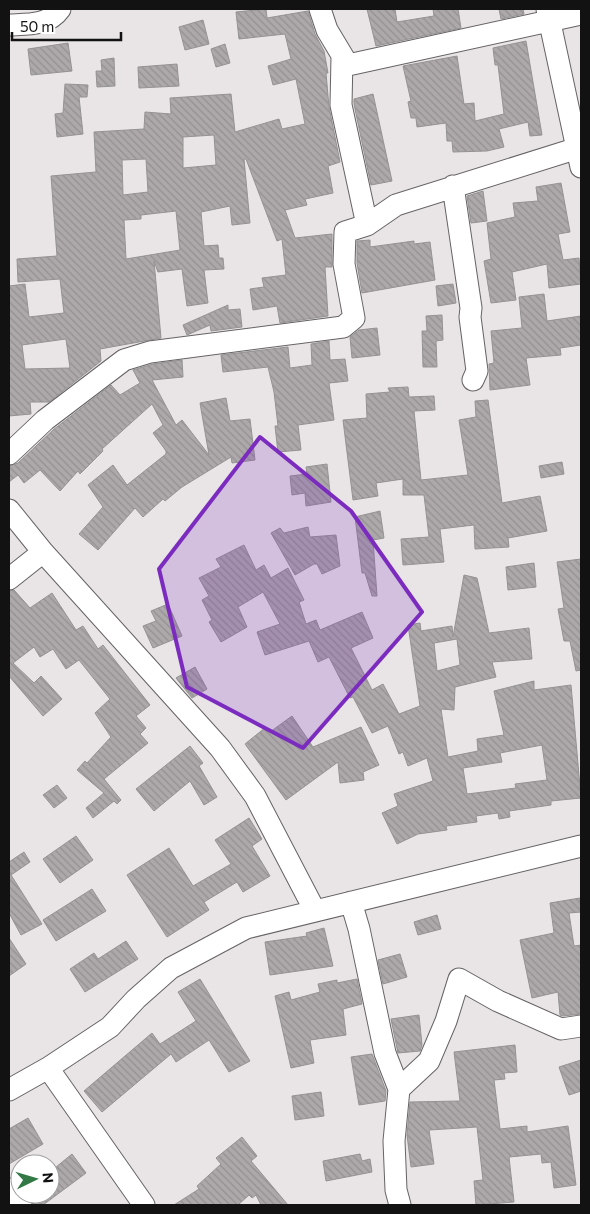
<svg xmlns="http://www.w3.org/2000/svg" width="590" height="1214" font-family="Commissioner,sans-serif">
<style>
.building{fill:url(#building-back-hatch);stroke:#959293;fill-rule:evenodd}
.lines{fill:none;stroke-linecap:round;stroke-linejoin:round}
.minor-casing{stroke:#666364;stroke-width:23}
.minor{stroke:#fff;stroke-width:21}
.marked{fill:#7b2cbf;fill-opacity:0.2;stroke:#7b2cbf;stroke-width:4;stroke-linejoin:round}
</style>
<defs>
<pattern id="building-back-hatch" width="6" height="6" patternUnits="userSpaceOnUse" patternTransform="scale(1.25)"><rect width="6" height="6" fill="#ada9aa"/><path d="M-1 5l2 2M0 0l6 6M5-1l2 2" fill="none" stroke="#949091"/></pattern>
</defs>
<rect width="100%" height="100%" fill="#e9e5e6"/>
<!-- building -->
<path class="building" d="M266 9 267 18 308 11 315 34 324 51 328 73H326L329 107 340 162 328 166 333 193 305 199 307 205 285 210 295 238 332 234V267H325L328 316 280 323 277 306 253 310 250 289 264 287 262 278 286 275 282 239 277 241 246 159H244L250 223 232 225 230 206 201 212 204 246 218 245 219 258H223L224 269 204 270 208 303 187 306 182 269 158 272 154 261 161 338 100 349 101 361 49 402H30L31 414 9 416V286L25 284 29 317 64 313 60 279 18 282 17 259 57 256 51 176 96 172 94 132 144 129 145 112 171 114 170 98 231 94 235 132 279 119 282 129 305 124 296 79 273 85 268 66 291 59 285 34 239 39 236 12ZM214 135 216 165 183 168V137ZM146 159 148 192 123 195 122 160ZM176 211 180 250 126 259 124 220 141 219V215ZM66 339 70 368 25 369 22 345Z
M367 9H395L397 22 434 16 433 9H458L461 28 376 46Z
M499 9H523L524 14 501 19Z
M203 20 209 44 185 50 179 27Z
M526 41 542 135 530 136 528 122 499 129 504 147 487 151 453 152 452 141H447L446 123 417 127 416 118H411L408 102 411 101 403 66 457 56 464 104 474 103 475 121 504 114 498 65H495L493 48Z
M68 43 72 71 31 75 28 49Z
M225 44 230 63 216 67 211 49Z
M114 58 115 86 97 87 96 71H102L101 60Z
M177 64 179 86 139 88 138 67Z
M65 84 88 85 87 97H79L83 134 57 137 55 114 63 113Z
M373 94 392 181 371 185 354 104V99Z
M561 183 570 232 558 234 563 260 579 258 581 284 549 288 547 264 512 272 516 300 491 303 484 261 491 259 487 223 515 217 513 203 538 201 536 187Z
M483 191 487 221 471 223 467 196Z
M370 240V247L414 241V244L430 242 435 280 362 293 357 263V241Z
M453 284 456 303 438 306 436 286Z
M544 294 547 321 581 316V345L560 348 561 355 526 358 530 385 490 390 489 364 494 363 491 331 522 328 519 297Z
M228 305V310L240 309 242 327 211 331 210 325 187 335 183 325Z
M442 315 443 340 436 341 437 367H423L422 331H427L426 316Z
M377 328 380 355 352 358 350 337 359 330Z
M329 341 330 360 345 359 348 381 329 383 334 420 298 425 301 450 278 452 275 426H278L274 392 268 367 223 372 221 355 288 347 290 368 312 365 311 344Z
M182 360 183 377 152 380 176 425 182 420 209 455 200 403 226 398 230 421 250 419 255 460 232 463 231 457 182 487 165 501 163 499 143 517 135 508 98 550 79 534 103 507 88 485 113 465 127 485 166 454V451L153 433 163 425 152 404 102 449 103 451 80 474 78 471 60 491 40 470 24 483 18 475 9 482V466L18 463 53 430 111 385 120 395 140 383 133 370 153 364Z
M408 387 409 397 434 396 435 410 414 411 421 480 468 475 459 420 476 417 475 401 488 400 502 503 540 496 547 531 508 538 509 547 475 549 474 525 440 529 444 562 403 565 401 539 429 537 424 495H403V479L376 483 378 496 353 500 343 420 367 418 366 394 390 392 388 388Z
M562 462 564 474 541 478 539 466Z
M327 464 331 502 306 506 305 493 292 495 290 476 307 474 306 467Z
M380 511 384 538 373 540 377 596H372L365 573H362L355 517Z
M308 527 310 537 336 535 340 566 322 574 317 564H314L295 575 271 533 280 528 284 533Z
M244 545 256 570 264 565 271 578 288 568 304 600 299 602 306 624 316 620 320 630 362 612 373 638 351 648 372 690 383 684 399 714 420 706 408 625 420 623 421 631 452 626 453 637 464 575 477 578 489 633 529 628 532 659 492 662 496 677 455 687 454 710 441 709 448 757 478 751 477 739 504 735 494 691 534 681V690L571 685 581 798 551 801V805L509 811 510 817 499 819 498 813 476 816 477 822 446 826 447 830 418 834 397 844 382 813 398 806 394 794 433 781 427 758 408 766 403 752 399 754 388 726 372 733 353 697 350 698 329 657 318 662 309 641 265 655 257 632 280 624 263 592 238 607 247 627 221 642 209 622 212 620 202 600 209 596 199 578 221 567 216 559ZM457 639 460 665 437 671 434 643ZM542 745 547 780 515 784 516 788 467 794 463 768 502 762 500 753Z
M581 559V670L576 671 570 641H564L558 609 564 608 557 562Z
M534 563 536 587 508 590 506 567Z
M14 590 30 608 52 593 76 630 83 626 98 649 103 645 150 705 136 716 146 728 140 734 148 743 104 779 121 800 117 804 114 801 93 818 86 808 104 793 77 770 85 761 87 763 111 737 95 713 110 699 79 660 66 669 53 649 40 657 34 647 13 663 34 683 41 676 62 699 43 716 9 676V591Z
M168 604 182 636 153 648 143 626 156 621 151 611Z
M195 667 207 689 192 698 176 678Z
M292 716 313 747 361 727 379 765 363 772 364 780 340 783 338 762 286 800 245 744 266 727 270 732Z
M190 746 203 763 199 766 217 797 204 805 190 781 154 811 136 789Z
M57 785 67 798 54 808 43 795Z
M249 818 262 839 252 846 270 876 243 892 237 882 204 902 209 910 167 937 127 875 169 848 193 886 231 864 215 840Z
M76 836 93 860 60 883 43 859Z
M24 852 30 862 11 875 42 924 21 935 9 913V862Z
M92 889 106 911 56 941 43 920Z
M580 898 581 912 569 913 574 946 581 945V1014L563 1016 560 1015 558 992 532 998 520 940 554 933 550 903Z
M437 915 441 929 418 935 414 922Z
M324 928 333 966 270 975 265 942 307 936 306 933Z
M9 938 26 964 9 976Z
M126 941 138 959 85 992 70 969 94 953 98 959Z
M400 954 407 977 383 984 378 960Z
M200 979 250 1061 229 1072 209 1040 176 1062 171 1054 102 1112 84 1091 152 1033 160 1044 196 1021 178 992Z
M357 979 362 1004 343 1009 346 1035 310 1040 314 1063 291 1068 275 996 289 992 291 1000 320 992 318 984 337 980V983Z
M419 1015 422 1045 420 1051 398 1053 391 1019Z
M515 1045 517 1072 504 1073 505 1079 494 1080 500 1129 527 1126V1132L568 1126 576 1185 554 1188 551 1162 542 1163 541 1154 509 1157 514 1202 476 1205 474 1181 483 1180 477 1127 429 1130 434 1164 411 1167 407 1135 410 1102 460 1101 454 1052Z
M372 1054 386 1091 385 1101 359 1105 351 1057Z
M581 1060V1091L569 1095 559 1067Z
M321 1092 324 1116 295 1120 292 1096Z
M28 1118 43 1144 9 1164V1129Z
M242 1137 257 1156 251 1161 288 1205H261L256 1195 252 1198 249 1195 238 1205H174L199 1189 197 1186 221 1164 216 1158Z
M72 1154 86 1173 43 1205H33L28 1194H50V1172Z
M360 1154 362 1161 370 1159 372 1172 326 1181 323 1161Z"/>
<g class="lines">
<!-- minor casing -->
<g class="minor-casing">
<path id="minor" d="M320 9 327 30 348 65 581 14
M547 9 581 167
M9 25C27 24 48 26 60 9
M342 57 341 105 367 225
M453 186 471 308 470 317 477 371 473 380
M9 454 45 420 124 360 150 352 343 327 354 318 344 264 345 232 367 225 396 205 581 147
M9 510 43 552 220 748 255 796 315 911
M9 579 43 552
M351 902 359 929 385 1053 399 1089 394 1141 396 1190 400 1205
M48 1068 144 1205
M399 1089 429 1061 446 1021 459 979 498 1001 561 1029 581 1026
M9 1090 48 1068 110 1027 136 999 171 968 246 928 581 846
M9 1189 21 1205"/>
</g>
<!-- minor -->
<use href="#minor" class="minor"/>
</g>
<!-- marked area -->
<path class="marked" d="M260 437 351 511 422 612 303 748 187 687 159 569Z"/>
<!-- border -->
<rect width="590" height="1214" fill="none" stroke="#131212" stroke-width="20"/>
<!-- north arrow -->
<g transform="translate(35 1179) rotate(85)"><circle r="24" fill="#ffffff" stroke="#a1a0a0"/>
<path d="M0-4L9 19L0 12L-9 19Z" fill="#327945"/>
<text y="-8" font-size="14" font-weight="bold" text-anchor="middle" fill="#131212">N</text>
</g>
<!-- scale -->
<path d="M12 32v8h109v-8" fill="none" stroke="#131212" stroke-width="2.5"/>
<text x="20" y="32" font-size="15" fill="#131212" stroke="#ffffff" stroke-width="4" paint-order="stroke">50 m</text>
</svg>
